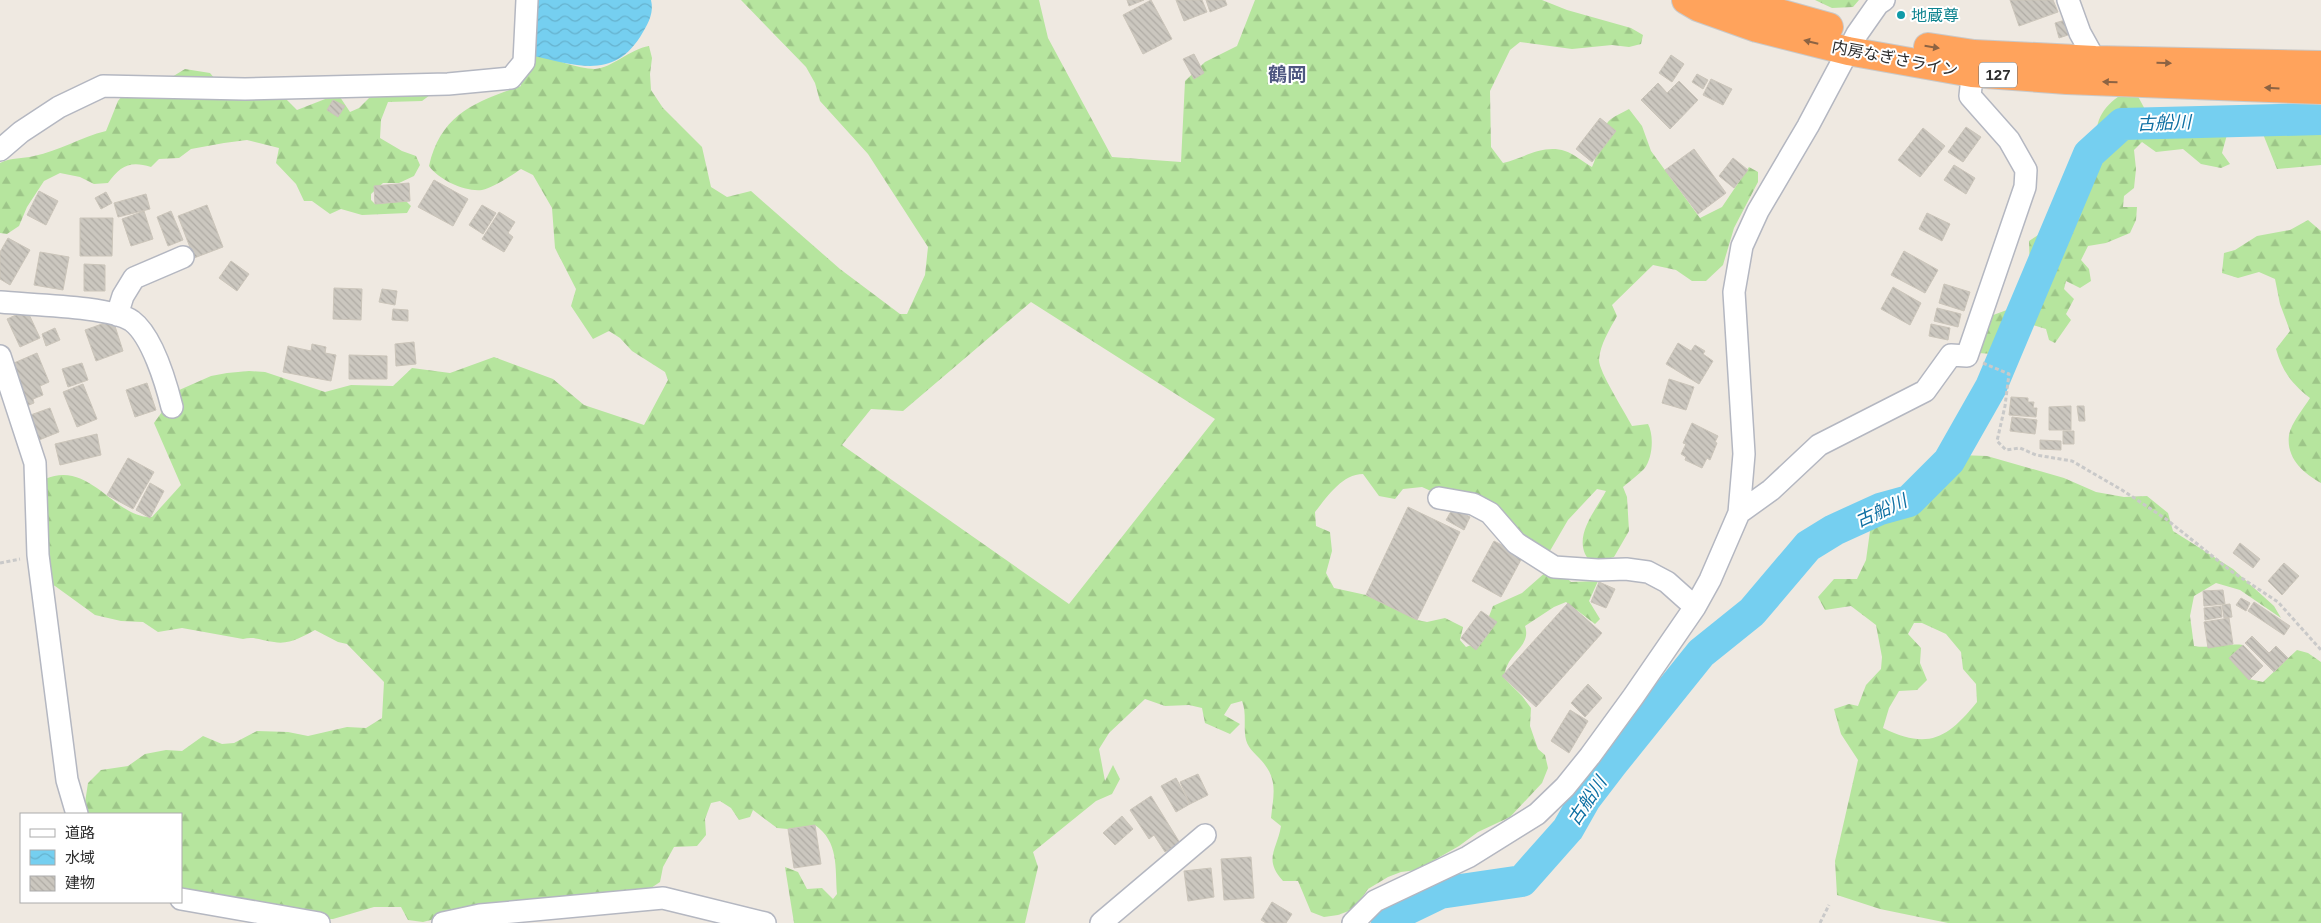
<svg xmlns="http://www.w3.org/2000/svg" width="2321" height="923" font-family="Arial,'Noto Sans JP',sans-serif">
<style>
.forest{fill:url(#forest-firs);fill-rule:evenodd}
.water{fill:url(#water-waves)}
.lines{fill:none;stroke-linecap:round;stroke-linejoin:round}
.river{stroke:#75cff0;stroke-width:32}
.building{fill:url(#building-back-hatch);stroke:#cbc5ba}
.minor-casing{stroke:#b4b7c1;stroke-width:24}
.highway-casing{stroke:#c9c9c9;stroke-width:30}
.path{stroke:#c9c9c9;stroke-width:3;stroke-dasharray:4 2.5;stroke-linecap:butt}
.minor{stroke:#fff;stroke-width:21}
.highway{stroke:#ffa35c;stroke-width:28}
.oneway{fill:#8c6343}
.culture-dot{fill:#0f9aa8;stroke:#fff;stroke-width:2}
.labels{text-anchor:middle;stroke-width:4;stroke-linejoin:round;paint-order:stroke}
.shield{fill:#fff;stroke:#6d6d6d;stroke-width:1}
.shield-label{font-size:15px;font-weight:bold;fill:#2e2e2e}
.culture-label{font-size:16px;fill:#0d838f;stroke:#fff;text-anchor:start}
.street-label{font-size:16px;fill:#2e2e2e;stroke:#fff}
.water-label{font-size:18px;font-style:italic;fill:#0d6fa3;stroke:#fff}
.quarter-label{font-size:19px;font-weight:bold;fill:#4d5680;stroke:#fff}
</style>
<defs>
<pattern id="forest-firs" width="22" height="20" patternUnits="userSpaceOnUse" patternTransform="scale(1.25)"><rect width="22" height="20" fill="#b6e59e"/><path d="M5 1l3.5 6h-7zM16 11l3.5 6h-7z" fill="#9dc588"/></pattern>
<pattern id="water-waves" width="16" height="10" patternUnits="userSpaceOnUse" patternTransform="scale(1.25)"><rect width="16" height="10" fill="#75cff0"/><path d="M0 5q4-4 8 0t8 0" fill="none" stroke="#66b2ce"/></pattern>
<pattern id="building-back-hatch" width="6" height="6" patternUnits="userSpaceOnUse" patternTransform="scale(1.25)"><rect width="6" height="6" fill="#cbc7bf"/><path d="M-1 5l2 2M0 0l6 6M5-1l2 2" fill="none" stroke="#afaba4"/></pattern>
</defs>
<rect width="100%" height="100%" fill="#efe9e1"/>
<!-- forest -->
<path class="forest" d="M741 0H1039L1048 38 1112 157 1181 162 1185 81 1205 62 1237 46 1255 0H1542L1567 10 1631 28 1643 35 1641 44 1629 47 1612 45 1572 49 1520 42 1510 50 1490 91 1491 147 1503 163C1524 158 1543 144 1565 151 1574 154 1583 162 1592 167 1600 152 1597 131 1611 119 1616 115 1624 112 1629 109L1642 126 1651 151 1700 218 1722 207 1749 167 1758 172V182L1734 228 1723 265 1706 281H1692L1676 270 1653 265 1612 305 1617 316C1610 329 1600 344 1599 360 1599 372 1625 412 1632 426L1648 424C1654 435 1653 458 1644 469 1638 475 1630 481 1623 487L1627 497 1629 531 1614 557 1600 561 1589 560C1571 538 1596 510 1606 491L1597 489 1568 520 1547 556 1442 496 1422 487 1403 489 1395 499 1379 496 1363 474C1342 474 1327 497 1315 512L1316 526 1330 532 1332 551 1326 573 1334 588 1366 595 1417 620 1427 622 1445 618 1463 627 1460 640 1466 647 1479 642 1493 606 1522 593 1547 571 1561 572 1571 582 1598 581 1589 601 1600 619 1595 624 1566 602 1554 607 1525 626C1531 644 1513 651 1507 666 1505 669 1505 674 1504 678L1522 696 1531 708 1530 726 1538 749 1545 755 1548 768 1542 783 1510 817 1478 832 1459 846 1417 870 1401 872 1388 877 1368 889 1354 909 1338 915 1324 917 1311 912 1298 881H1283C1263 859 1277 850 1281 826L1271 818C1273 798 1278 782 1265 765 1259 756 1249 751 1246 740 1243 726 1247 714 1242 701L1231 704 1224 715 1240 724 1230 734 1205 723 1202 708 1189 705 1165 706 1145 699 1109 733 1099 749 1105 781 1113 765 1120 779 1112 794 1096 801 1033 852 1038 867 1025 923H794L785 867 798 872 807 889 822 888 833 899 837 894C835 867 839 842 815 825L788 829 777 828 753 810 750 817 739 820 731 808 720 801 711 803 705 819 706 835 697 846 674 847 663 867 660 882 648 890 458 913 423 922 408 920 401 907H374L333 919H302L181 893V814H86L84 809 88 783 101 770 128 766 145 754 166 750 182 751 203 736 222 744 234 743 257 731 288 732 308 736 347 727 366 728 382 718 384 682 347 644 338 642 315 630C302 637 289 645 274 642 263 641 255 636 243 639L182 628 158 632 143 622 121 621 95 615 55 586 44 581 45 479C90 459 115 519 152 517L181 485 154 423 177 391 211 376 227 373 249 371 265 372 325 392 351 385 393 386 412 368 450 373 494 357 553 379 584 405 644 425 668 380 665 372 632 351 620 338 609 331 593 339 571 306 576 289 555 248 552 208 533 175 521 169C512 175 493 188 482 190 465 192 439 180 429 166 441 114 475 102 521 86 520 70 524 62 538 54 555 59 577 69 595 69 612 68 630 49 649 46L652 58 650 74 651 90 663 108 702 147 711 187 727 197 751 191 840 269 900 314H907L925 275 928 247 868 154 820 101 815 83 806 67ZM1031 302 1215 419 1069 604 842 445 871 409 903 411Z
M1815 0H1859L1853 7 1832 8Z
M185 69 210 73 220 85 285 98 297 110 338 94 350 112 359 108 371 96 434 92 422 101 388 102 381 120 380 138 402 151 416 156 420 165 414 176 399 183H383L371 194V200L375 204 404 199 411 206 407 213 362 215 341 209 330 214 312 201H304L296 184 276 163 279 148 247 140 224 143 191 149 179 158 159 159 151 167C130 160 120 166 108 183L94 184 80 177 60 173 44 181 27 207 19 226 7 234 0 233V163C12 157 22 159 34 156 59 151 81 137 106 131L118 101 131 85 167 80Z
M2134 89 2148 115 2169 121H2216L2228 131 2222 153 2230 164 2221 168 2201 164 2183 149 2156 152 2142 142 2134 150 2136 169 2134 188 2124 196 2123 207H2137L2136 220 2130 233 2106 243 2088 246 2081 260 2089 269 2091 281 2080 288 2066 281 2064 289 2074 299 2066 314 2071 320 2055 343 2049 340 2046 329 2019 321H2009L2004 339 1993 354 1978 353 1985 318 2015 307 2030 273 2029 241 2063 219 2069 197 2090 174 2102 151C2101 145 2097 138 2097 131 2097 111 2117 94 2134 89Z
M2321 116V165L2277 169 2263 134 2290 117Z
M2308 220 2321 231V483C2303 473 2286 458 2289 435 2291 423 2304 408 2310 398 2292 384 2282 371 2276 349L2290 331 2280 304 2275 279 2259 272 2238 278 2222 273 2224 253 2235 250 2257 236 2290 230Z
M1959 455 1987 456 2064 478 2096 492 2124 497 2147 496 2168 513 2173 531 2233 569 2274 606 2281 618 2240 590 2216 583 2194 596 2190 616 2194 646C2211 649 2226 643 2243 645L2229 658 2249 679 2263 682 2297 650 2308 653 2321 662V923H1948L1880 909 1837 895 1835 861 1858 760 1841 734 1834 709 1849 704 1858 706 1866 685 1881 669 1882 657 1876 625 1851 606 1825 610 1818 597 1834 579H1857L1866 560 1870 531 1879 506 1906 485 1926 483 1951 467ZM1914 623H1922L1946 634 1961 652 1963 669 1976 684 1977 702C1947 739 1928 750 1883 728L1889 708 1899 691 1917 690 1927 680 1920 663 1921 648 1908 634Z"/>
<!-- water -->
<path class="water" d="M537 0H651C654 12 649 22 643 32 616 80 579 66 534 56Z"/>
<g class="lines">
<!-- river -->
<path class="river" d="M1387 923 1403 911 1440 893 1522 881 1568 829 1585 799 1611 765 1701 653 1752 612 1808 546 1834 530 1880 509 1909 501 1949 461 1991 387 2089 154 2122 124 2321 119"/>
</g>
<!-- building -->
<path class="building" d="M1127 0H1144L1129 6Z
M1151 0 1172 39 1143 54 1123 15Z
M1176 0H1202L1207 12 1184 21Z
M1206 0H1225L1227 5 1210 12Z
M2010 0H2053L2058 12 2019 26Z
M1901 10 1905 17 1900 19 1897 13Z
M2069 19 2074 33 2059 38 2055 23Z
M1194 54 1204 73 1194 79 1183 59Z
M1671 55 1684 64 1672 82 1659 73Z
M1697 74 1708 80 1703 89 1692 82Z
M1711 79 1732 89 1723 105 1703 95Z
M1679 81 1698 100 1670 129 1641 100 1658 83 1667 93Z
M333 100 345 106 338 117 327 110Z
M1600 118 1616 131 1592 162 1576 149Z
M1966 127 1981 137 1963 162 1948 152Z
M1923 128 1945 146 1920 177 1898 160Z
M1694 149 1726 193 1698 214 1665 170Z
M1733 158 1748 170 1734 188 1719 176Z
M1954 165 1975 178 1966 194 1944 180Z
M434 180 468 199 453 226 418 207Z
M409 183 410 201 375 204 374 186Z
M39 191 58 201 46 225 27 215Z
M106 192 112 203 101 209 95 198Z
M146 194 150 209 118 217 114 203Z
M207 205 223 247 194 258 178 216Z
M482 205 496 213 483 234 469 225Z
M144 211 153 239 131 246 122 219Z
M171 211 183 240 168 246 157 217Z
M499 212 515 222 508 233 513 237 504 252 482 239Z
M1927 213 1950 224 1942 241 1919 229Z
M80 218H113L112 256H80Z
M8 238 30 250 10 285 0 279V252Z
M1904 251 1938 270 1925 293 1891 275Z
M40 252 69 257 63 290 34 285Z
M231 261 249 274 237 291 219 278Z
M84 264 105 265V291H84Z
M1944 284 1970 292 1964 311 1939 303Z
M1893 287 1921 303 1910 325 1881 309Z
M334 288 362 289 361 320 333 319Z
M382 289 397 291 395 305 379 302Z
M1937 308 1961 314 1958 327 1934 321Z
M393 309 408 310V321L392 320Z
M27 310 40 338 20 347 7 319Z
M113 320 123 351 96 361 85 330Z
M1931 324 1950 328 1948 340 1929 336Z
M55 328 60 340 46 346 42 334Z
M414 342 416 364 396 366 395 344Z
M1678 343 1691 351 1695 345 1705 351 1703 354 1713 361 1699 384 1666 364Z
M312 344 326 347 325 353 336 355 331 381 283 372 288 346 311 351Z
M37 353 49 382 40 386 43 395 33 399 34 403 24 407 7 366Z
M349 355 387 356V379H349Z
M82 363 88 380 68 387 62 369Z
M1669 379 1694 387 1686 410 1662 403Z
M147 383 156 410 135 417 126 390Z
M83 384 97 419 77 427 63 392Z
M2011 397 2028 398V402H2034L2033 408H2037L2036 417 2009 415Z
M2071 406V430H2049V407Z
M2077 406H2084L2085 421H2079Z
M50 408 59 432 34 442 25 417Z
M2012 417 2037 420 2035 434 2010 431Z
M1692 423 1718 436 1715 442 1717 443 1710 460 1707 458 1702 468 1685 460 1686 457 1681 454 1686 444 1683 443Z
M2063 431H2074V444H2063Z
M97 434 101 455 60 465 55 444Z
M2040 440 2061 441V450L2040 449Z
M128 458 154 472 133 509 107 495Z
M150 483 164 491 150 518 136 510Z
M1408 507 1460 532 1417 620 1366 595Z
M1453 508 1470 517 1464 530 1446 520Z
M1494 541 1523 556 1501 597 1472 581Z
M2240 543 2260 559 2253 568 2233 553Z
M2284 563 2299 576 2282 595 2268 581Z
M1599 582 1615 589 1606 608 1591 602Z
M2223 590 2225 604 2204 606 2203 591Z
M2241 598 2250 603 2246 611 2236 605Z
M2254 602 2290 626 2284 635 2248 611Z
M1568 603 1602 633 1536 707 1502 676Z
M2230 604 2232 617 2224 618 2222 605Z
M2221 606 2222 617 2205 620 2204 608Z
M1481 611 1497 622 1476 650 1461 638Z
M2229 618 2233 644 2208 648 2204 622Z
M2252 636 2269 653 2276 646 2288 658 2274 672 2245 643Z
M2243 645 2263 666 2249 680 2229 658Z
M1588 684 1602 698 1585 717 1571 703Z
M1570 710 1588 721 1569 753 1551 741Z
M1198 774 1208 795 1190 804 1180 782Z
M1176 778 1190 804 1176 812 1161 786Z
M1151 796 1180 843 1165 852 1154 835 1149 839 1130 810Z
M1122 816 1133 829 1115 845 1103 833Z
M815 825 821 864 794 868 788 829Z
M1251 857 1254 898 1224 900 1221 859Z
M1211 868 1214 897 1188 901 1184 871Z
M1272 902 1292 914 1286 923H1266L1261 920Z"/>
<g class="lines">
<!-- minor casing -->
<g class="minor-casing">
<path id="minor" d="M2068 0 2080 33 2095 60
M0 150 21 132 59 107 103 86 245 89 448 84 511 78 524 62 527 0
M0 302C29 305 111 306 132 321 152 336 166 383 172 407
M117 315 123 296 134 278 183 257
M0 356 35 463 38 555 67 780 77 814
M1439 498 1473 504 1490 513 1516 543 1554 567 1598 570 1626 569 1648 572 1667 582 1695 607
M1739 513 1771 490 1819 445 1925 391 1951 355 1967 356 2025 187 2026 170 2009 140 1970 96 1974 59
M181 899 319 923
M443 923 480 915 663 898 765 923
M1101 923 1205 835
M1353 923 1375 901 1468 857 1537 814 1565 787 1590 756 1633 697 1695 607 1710 580 1739 513 1744 454 1734 292 1742 246 1758 211 1808 126 1857 34 1878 4 1884 0"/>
</g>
<!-- highway casing -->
<g class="highway-casing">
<path id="highway" d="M1686 0 1698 7 1757 28 1848 51 1972 73 2067 80 2321 90
M1732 0 1829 27
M1928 47 1974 54 2095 60 2321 65"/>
</g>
<!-- path -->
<path class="path" d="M1983 363 2009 374 2005 406 1997 441 2006 450 2020 448 2036 455 2072 461 2122 490 2166 519 2231 571 2278 602 2321 650
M0 563 20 559
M1820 923 1829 905"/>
<!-- minor -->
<use href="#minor" class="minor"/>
<!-- highway -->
<use href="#highway" class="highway"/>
</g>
<!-- one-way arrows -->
<defs><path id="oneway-solid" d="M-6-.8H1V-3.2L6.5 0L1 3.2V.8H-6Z" transform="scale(1.25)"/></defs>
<g class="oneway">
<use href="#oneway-solid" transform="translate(1811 42) rotate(-166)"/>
<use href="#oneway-solid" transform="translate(1932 47) rotate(9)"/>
<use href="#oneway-solid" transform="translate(2164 63) rotate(2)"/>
<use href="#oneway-solid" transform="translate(2110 82) rotate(-178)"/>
<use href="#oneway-solid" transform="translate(2272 88) rotate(-177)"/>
</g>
<!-- markers -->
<circle class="culture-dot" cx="1901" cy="15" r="5"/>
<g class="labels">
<!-- shield labels -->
<rect class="shield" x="1979" y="62.5" width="38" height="25" rx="4"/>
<g class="shield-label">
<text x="1998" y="80">127</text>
</g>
<!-- culture labels -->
<g class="culture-label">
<text x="1911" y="21">地蔵尊</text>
</g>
<!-- street labels -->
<g class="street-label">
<text transform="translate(1895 58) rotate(11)" y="6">内房なぎさライン</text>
</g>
<!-- water labels -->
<g class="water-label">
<text transform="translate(2164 123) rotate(-2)" y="6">古船川</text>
<text transform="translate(1881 511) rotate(-24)" y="6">古船川</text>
<text transform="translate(1587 801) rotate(-56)" y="6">古船川</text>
</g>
<!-- quarter labels -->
<g class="quarter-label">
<text x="1287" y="81">鶴岡</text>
</g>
</g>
<!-- legend -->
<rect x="20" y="813" width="162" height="90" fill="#ffffff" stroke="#ababab"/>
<rect x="30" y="829" width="25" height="8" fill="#ffffff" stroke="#ababab"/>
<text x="65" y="838" font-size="15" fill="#2e2e2e">道路</text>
<rect x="30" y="850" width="25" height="15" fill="url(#water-waves)" stroke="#ababab"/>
<text x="65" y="863" font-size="15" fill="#2e2e2e">水域</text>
<rect x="30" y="876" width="25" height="15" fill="url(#building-back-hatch)" stroke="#ababab"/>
<text x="65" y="888" font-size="15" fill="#2e2e2e">建物</text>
</svg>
